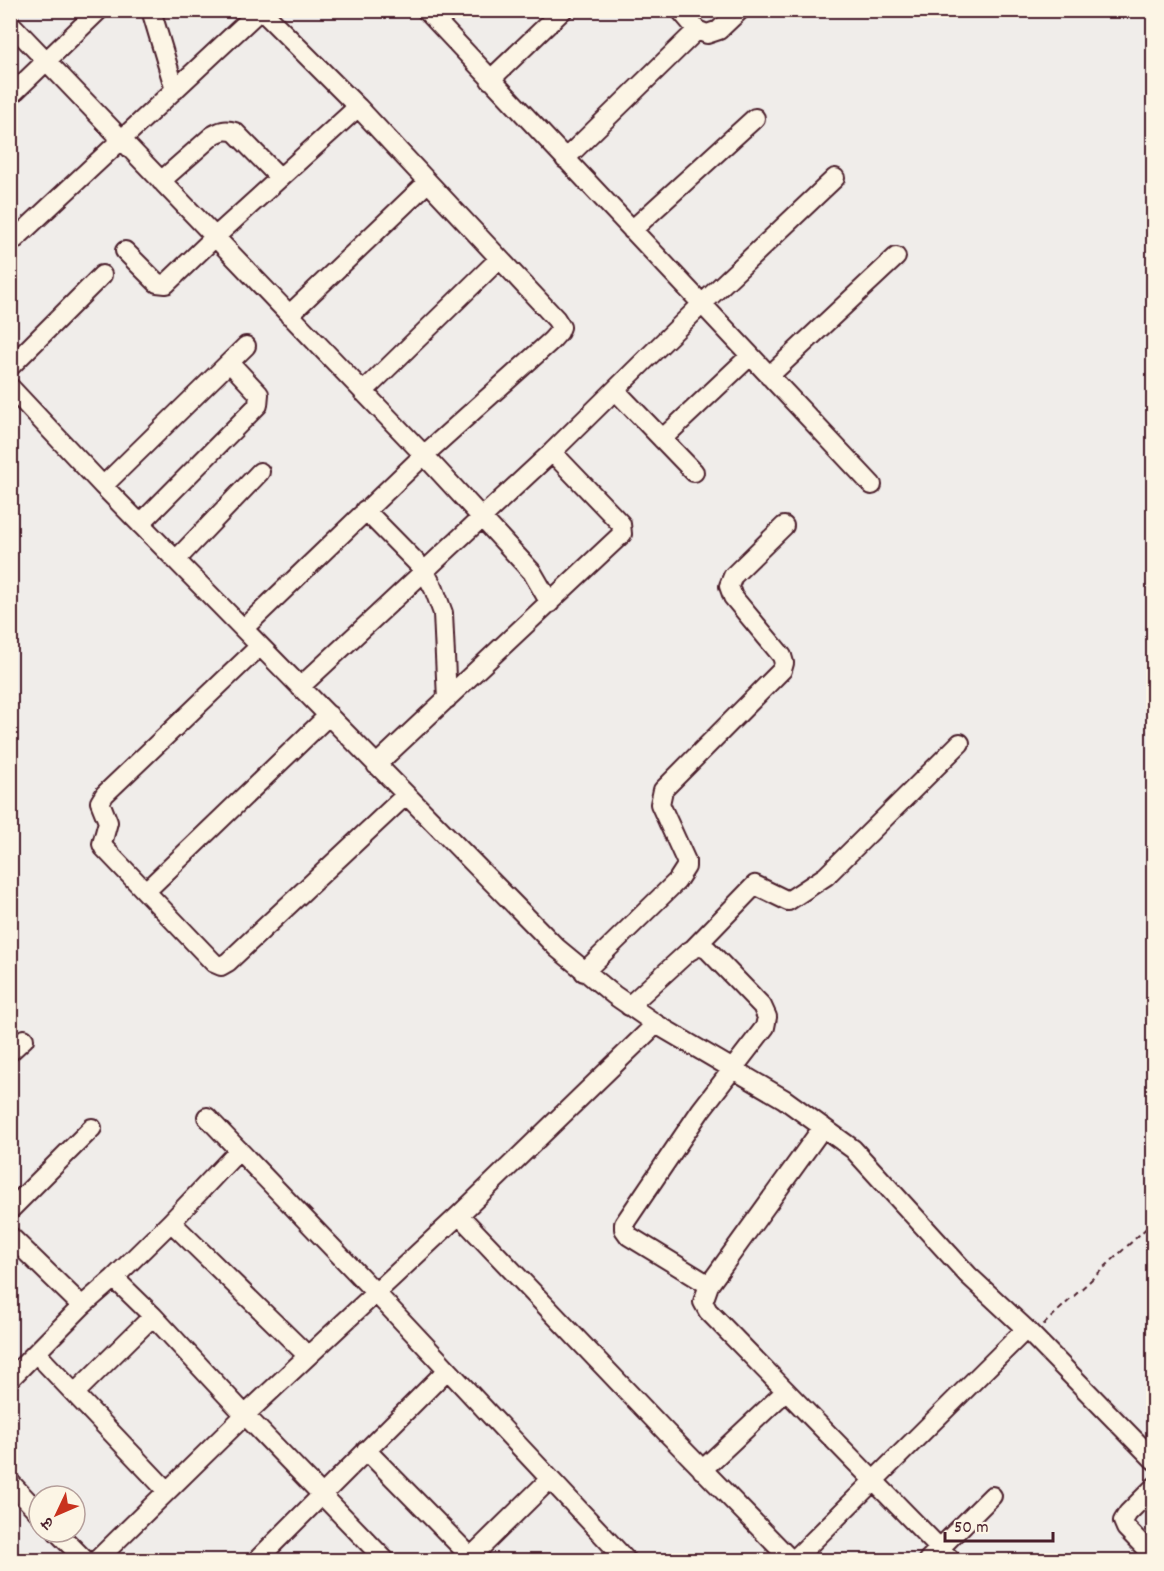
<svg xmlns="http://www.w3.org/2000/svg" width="1164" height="1571" font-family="Dekko,'Playpen Sans Deva',sans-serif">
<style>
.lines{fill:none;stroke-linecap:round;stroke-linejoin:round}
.minor-casing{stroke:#4a1f2b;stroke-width:22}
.path{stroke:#4a1f2b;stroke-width:2;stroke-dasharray:6 4.5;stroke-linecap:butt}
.minor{stroke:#fcf5e5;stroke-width:18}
</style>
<rect width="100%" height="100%" fill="#f0edea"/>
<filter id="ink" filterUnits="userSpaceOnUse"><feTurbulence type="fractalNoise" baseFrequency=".0167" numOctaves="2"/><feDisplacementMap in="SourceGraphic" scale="12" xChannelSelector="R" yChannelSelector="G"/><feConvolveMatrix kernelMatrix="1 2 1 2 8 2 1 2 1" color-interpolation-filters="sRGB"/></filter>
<g filter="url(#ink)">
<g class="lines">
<!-- minor casing -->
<g class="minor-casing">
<path id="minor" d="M151 10 175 90
M426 10 872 485
M680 10 697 30 707 34 719 30 740 10
M10 23 424 455 532 572 550 603
M490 80 563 10
M10 96 99 10
M565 159 697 30
M161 181 212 136C220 131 225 129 235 132L280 178
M632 230 755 118
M13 241 260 10
M125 251 157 283 166 284 215 237 358 107
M289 315 428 182
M10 367 102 275
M769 376 896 257
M10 387 103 486 557 948 614 995 656 1024 784 1099 853 1149 968 1275 1026 1329 1154 1460
M615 390 694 472
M363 392 499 259
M662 439 750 356
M103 486 246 346
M365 510 424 570 434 589 443 613 447 699
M140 524 258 405 259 394 230 363
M176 560 260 472
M244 628 424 455 551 341 559 332 561 327 556 319 358 107 261 10
M260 646 105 794 100 802 108 822 102 844 104 848 214 963 221 966 228 962 406 795
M300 687 552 452 702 304 835 178
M376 765 622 534 621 524 552 452
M146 891 329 715
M694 948 755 885 788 901 826 876 960 743
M584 972 677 881 686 867V861L660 804 663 790 782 670 784 663 782 656 733 597 729 586 733 576 784 526
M629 1006 688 952C696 947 700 945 708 950L762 1006 767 1017 765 1027 701 1110 624 1224V1229L629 1236 709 1285
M10 1052 24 1039
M207 1117 375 1292 626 1560
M823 1127 709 1285 703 1302 708 1311 951 1560
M10 1210 92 1128
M459 1215 666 1432 791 1560
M171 1222 308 1356
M10 1236 82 1306
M114 1278 153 1316 245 1415 385 1560
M37 1354 166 1490
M10 1379 82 1306 114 1278 171 1222 239 1150
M75 1393 153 1316
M366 1450 474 1560
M702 1470 786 1391
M10 1482 39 1513
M1154 1487 1128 1513 1123 1521 1126 1528 1154 1557
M57 1532 85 1560
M97 1560 245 1415 459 1215 656 1024
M257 1560 447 1370
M468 1560 549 1480
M794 1560 1026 1329
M928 1560 992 1496"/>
</g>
<!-- path -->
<path class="path" d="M1043 1325 1154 1221"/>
<!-- minor -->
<use href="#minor" class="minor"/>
</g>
</g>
<!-- margin -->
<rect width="1164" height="1571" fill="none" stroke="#fcf5e5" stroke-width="36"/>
<rect x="18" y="18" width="1128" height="1535" fill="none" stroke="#4a1f2b" stroke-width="2" filter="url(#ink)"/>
<!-- north arrow -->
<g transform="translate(57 1514) rotate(226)"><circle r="28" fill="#fcf5e5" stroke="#b59f9b" stroke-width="1.5"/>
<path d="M0-4.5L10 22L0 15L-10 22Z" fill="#c8321e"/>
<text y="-9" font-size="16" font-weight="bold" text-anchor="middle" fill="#4a1f2b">उ</text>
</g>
<!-- scale -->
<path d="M945 1532v9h108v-9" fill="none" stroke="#4a1f2b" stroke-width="3"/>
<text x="954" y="1532" font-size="18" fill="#4a1f2b" stroke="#fcf5e5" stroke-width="4.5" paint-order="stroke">50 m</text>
</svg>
